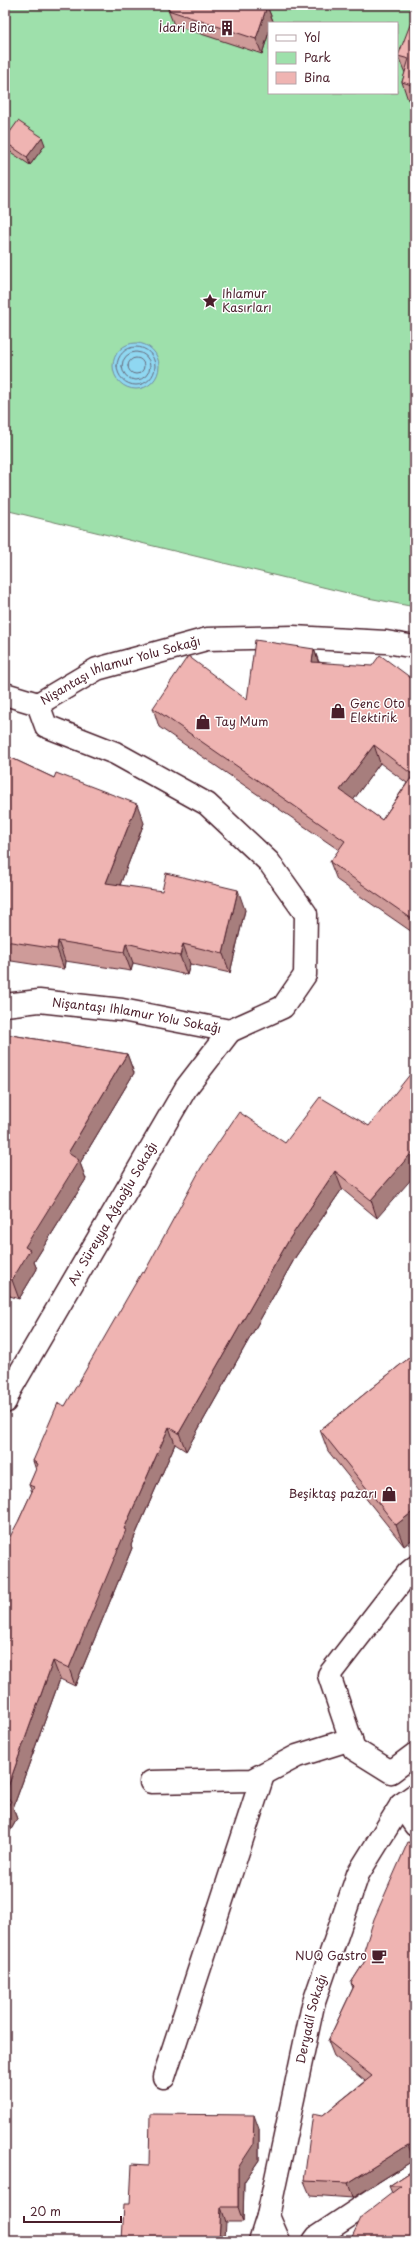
<svg xmlns="http://www.w3.org/2000/svg" width="420" height="2246" font-family="'Playpen Sans',sans-serif">
<style>
.green{fill:#9ee0ab;stroke:#74806b;fill-rule:evenodd}
.water{fill:#8fd7f1;stroke:#738da2}
.lines{fill:none;stroke-linecap:round;stroke-linejoin:round}
.shore{stroke:#66697a;stroke-width:1}
.minor-casing{stroke:#4a1f2b;stroke-width:25}
.minor{stroke:#fff;stroke-width:22}
.wall{fill:#ce9b99;stroke:#4a1f2b;fill-rule:evenodd}
.shaded-wall{fill:#a77e7d;stroke:#4a1f2b}
.building{fill:#efb4b2;stroke:#4a1f2b;fill-rule:evenodd}
.labels{text-anchor:middle;stroke-width:3;stroke-linejoin:round;paint-order:stroke}
.poi-label{font-size:12px;fill:#4a1f2b;stroke:#fff;text-anchor:end}
.street-label{font-size:12px;fill:#4a1f2b;stroke:#fff}
</style>
<rect width="100%" height="100%" fill="#fff"/>
<filter id="ink" filterUnits="userSpaceOnUse"><feTurbulence type="fractalNoise" baseFrequency=".025" numOctaves="2"/><feDisplacementMap in="SourceGraphic" scale="8" xChannelSelector="R" yChannelSelector="G"/><feConvolveMatrix kernelMatrix="1 2 1 2 8 2 1 2 1" color-interpolation-filters="sRGB"/></filter>
<g filter="url(#ink)">
<!-- green -->
<path class="green" d="M5 5H415V607L368 598 5 510ZM269 23H397V93H269Z"/>
<!-- water -->
<path class="water" d="M113 366a23 23 0 1 1 46 0a23 23 0 1 1-46 0Z"/>
<g class="lines">
<!-- shore -->
<path class="shore" d="M117 366a19 19 0 1 1 38 0a19 19 0 1 1-38 0Z
M122 366a14 14 0 1 1 28 0a14 14 0 1 1-28 0Z
M128 366a8 8 0 1 1 16 0a8 8 0 1 1-16 0Z"/>
<!-- minor casing -->
<g class="minor-casing">
<g id="minor">
<path d="M5 694 38 704"/>
<path id="s1" d="M5 1005 39 1001 122 1010 230 1031 283 1007 305 975 306 914 269 862 207 804 115 753 46 726 38 704 97 669 207 639 293 637 386 642 415 647"/>
<path id="s2" d="M5 1402 10 1390 186 1088 230 1031"/>
<path d="M415 1567 408 1573 329 1675 354 1749 391 1772 415 1754"/>
<path d="M151 1782 252 1780 297 1756 351 1739"/>
<path d="M401 1805 415 1825"/>
<path d="M164 2077 263 1775"/>
<path d="M268 2216 279 2241"/>
<path id="s3" d="M260 2241 268 2216 313 2005 358 1874 401 1805 415 1795"/>
<path d="M314 2241 317 2237 415 2172"/>
</g>
</g>
<!-- minor -->
<use href="#minor" class="minor"/>
</g>
<!-- wall -->
<path class="wall" d="M267 6 273 21 272 23H269V32L262 54 174 25 168 10Z
M415 18V103L408 100 402 82 405 73 398 56Z
M5 139 45 145 30 165 6 149 5 145Z
M314 649 319 662 411 678 415 673V934L337 880 330 862 339 850 159 727 153 708 247 700ZM380 763 407 783 382 820 353 800Z
M5 755 54 778 144 823 120 885 245 910 230 973 190 964 187 975 133 963 131 971 65 961 64 969 5 960Z
M5 1034 127 1054 134 1073 80 1163 86 1179 34 1262 37 1269 19 1299 10 1296 5 1304Z
M369 1126 377 1218 342 1189 296 1256 186 1451 175 1444 131 1545 132 1548 75 1686 60 1679 13 1808 17 1819 5 1840 19 1520 32 1492 29 1485 36 1470 33 1461 144 1273 285 1143Z
M415 1353V1537L404 1546 328 1451 320 1430Z
M415 1844V2160H414L353 2198 310 2195 304 2181 323 2115 365 2081 334 2056 328 2041 353 1988 351 1983 365 1961Z
M259 2129V2160L244 2182 243 2222H226L130 2204Z
M415 2169V2241L392 2193 389 2186Z"/>
<!-- shaded-wall -->
<path class="shaded-wall" d="M267 6 273 21 272 23H269V32L262 54 256 39Z
M42 137 45 145 30 165 27 157Z
M314 649 320 667 312 662Z
M374 745 380 763 347 809 340 790Z
M137 804 144 823 113 903 106 883Z
M238 890 245 910 230 973 223 954Z
M58 941 65 961 64 969 57 949Z
M126 943 133 963 131 971 124 952Z
M183 944 190 964 187 975 180 956Z
M127 1054 134 1073 80 1163 86 1179 34 1262 37 1269 19 1299 12 1280 25 1247 68 1153Z
M415 1149V1175L377 1218 371 1200Z
M335 1171 342 1189 296 1256 186 1451 179 1433 290 1238Z
M5 1283 10 1296 5 1304Z
M169 1427 175 1444 131 1545 132 1548 75 1686 69 1668 124 1529Z
M415 1510V1537L404 1546 396 1525Z
M53 1661 60 1679 13 1808 17 1819 5 1840V1795Z
M254 2115 259 2129V2160L244 2182 243 2222 238 2207V2168Z
M408 2145 414 2160 353 2198 348 2183Z
M221 2207 226 2222 225 2241H219Z"/>
<!-- building -->
<path class="building" d="M170 5H264L267 6 256 39 168 10Z
M413 17 415 18V86L402 82 409 59 398 56Z
M18 121 42 137 27 157 5 142V139Z
M255 640 314 649 312 662 372 666 380 655 411 678 415 673V921L330 862 345 841 153 708 188 656 247 700ZM374 745 413 775 382 820 340 790Z
M5 755 54 778 56 773 137 804 106 883 162 891 166 873 238 890 223 954 183 944 180 956 126 943 124 952 58 941 57 949 5 941Z
M5 1034 127 1054 68 1153 79 1160 25 1247 30 1250 12 1280 5 1278Z
M415 1068V1149L371 1200 335 1171 290 1238 179 1433 169 1427 124 1529 126 1530 69 1668 53 1661 5 1795V1546L19 1520 34 1487 29 1485 38 1464 33 1461 58 1403 65 1406 142 1272 144 1273 201 1168 239 1112 285 1143 320 1097 369 1126Z
M415 1353V1510L396 1525 320 1430Z
M5 1797 11 1801 5 1811Z
M408 1842 415 1844V2146L408 2145 348 2183 304 2181 313 2113 323 2115 372 2076 328 2041 354 1986 351 1983 365 1961 363 1954 374 1919Z
M150 2114 254 2115 253 2145 238 2168V2207H221L219 2241H122L124 2204H130L132 2164 149 2165Z
M415 2169V2241H350L362 2216 401 2186H389Z"/>
</g>
<!-- icons -->
<defs>
<g id="building-bare" transform="scale(1.2)"><path d="M-4-6H4V6H1V3H-1V6H-4ZM-2.5-4.3h1.7v1.8h-1.7ZM.8-4.3h1.7v1.8H.8ZM-2.5-1h1.7V.8h-1.7ZM.8-1h1.7V.8H.8Z" fill="#4a1f2b" stroke="#fff" stroke-width="2.5" paint-order="stroke"/></g>
<g id="sight-bare" transform="scale(1.2)"><path d="M0-6L1.8-2.2L6-1.7L2.9 1.2L3.7 5.4L0 3.3L-3.7 5.4L-2.9 1.2L-6-1.7L-1.8-2.2Z" fill="#4a1f2b" stroke="#fff" stroke-width="2.5" paint-order="stroke"/></g>
<g id="shop-bare" transform="scale(1.2)"><path d="M-5-2.5h2.3a2.7 3.5 0 0 1 5.4 0H5L5.5 6h-11ZM-1.5-2.5h3a1.5 2.3 0 0 0-3 0Z" fill="#4a1f2b" stroke="#fff" stroke-width="2.5" paint-order="stroke"/></g>
<g id="cafe-bare" transform="scale(1.2)"><path d="M-5.5-4.5H6V0H3Q3 3.5 0 3.5H-2.5Q-5.5 3.5-5.5 0ZM3-3.2v2h1.7v-2ZM-6 4.5H4V6H-6Z" fill="#4a1f2b" stroke="#fff" stroke-width="2.5" paint-order="stroke"/></g>
</defs>
<g fill-rule="evenodd">
<use href="#building-bare" x="227" y="28"/>
<use href="#sight-bare" x="210" y="301"/>
<use href="#shop-bare" x="338" y="711"/>
<use href="#shop-bare" x="203" y="722"/>
<use href="#shop-bare" x="389" y="1494"/>
<use href="#cafe-bare" x="379" y="1956"/>
</g>
<g class="labels">
<!-- poi labels -->
<g class="poi-label">
<text x="215" y="32">İdari Bina</text>
<text x="222" y="298" text-anchor="start">Ihlamur<tspan x="222" dy="14">Kasırları</tspan></text>
<text x="350" y="708" text-anchor="start">Genc Oto<tspan x="350" dy="14">Elektirik</tspan></text>
<text x="215" y="726" text-anchor="start">Tay Mum</text>
<text x="377" y="1498">Beşiktaş pazarı</text>
<text x="367" y="1960">NUQ Gastro</text>
</g>
<!-- street labels -->
<g class="street-label">
<text dy="4" stroke="none"><textPath href="#s1" startOffset="827">Nişantaşı Ihlamur Yolu Sokağı</textPath></text>
<text dy="4" stroke="none"><textPath href="#s1" startOffset="133">Nişantaşı Ihlamur Yolu Sokağı</textPath></text>
<text dy="4" stroke="none"><textPath href="#s2" startOffset="217">Av. Süreyya Ağaoğlu Sokağı</textPath></text>
<text dy="4" stroke="none"><textPath href="#s3" startOffset="228">Deryadil Sokağı</textPath></text>
</g>
</g>
<!-- margin -->
<rect width="420" height="2246" fill="none" stroke="#fff" stroke-width="20"/>
<rect x="10" y="10" width="400" height="2226" fill="none" stroke="#4a1f2b" stroke-width="1.5" filter="url(#ink)"/>
<!-- legend -->
<rect x="268" y="22" width="130" height="72" fill="#ffffff" stroke="#b7a5aa"/>
<rect x="276" y="35" width="20" height="6" fill="#ffffff" stroke="#b7a5aa"/>
<text x="304" y="42" font-size="12" fill="#4a1f2b">Yol</text>
<rect x="276" y="52" width="20" height="12" fill="#9ee0ab" stroke="#b7a5aa"/>
<text x="304" y="62" font-size="12" fill="#4a1f2b">Park</text>
<rect x="276" y="72" width="20" height="12" fill="#efb4b2" stroke="#b7a5aa"/>
<text x="304" y="82" font-size="12" fill="#4a1f2b">Bina</text>
<!-- scale -->
<path d="M24 2216v6h97v-6" fill="none" stroke="#4a1f2b" stroke-width="2"/>
<text x="30" y="2216" font-size="12" fill="#4a1f2b" stroke="#ffffff" stroke-width="3" paint-order="stroke">20 m</text>
</svg>
